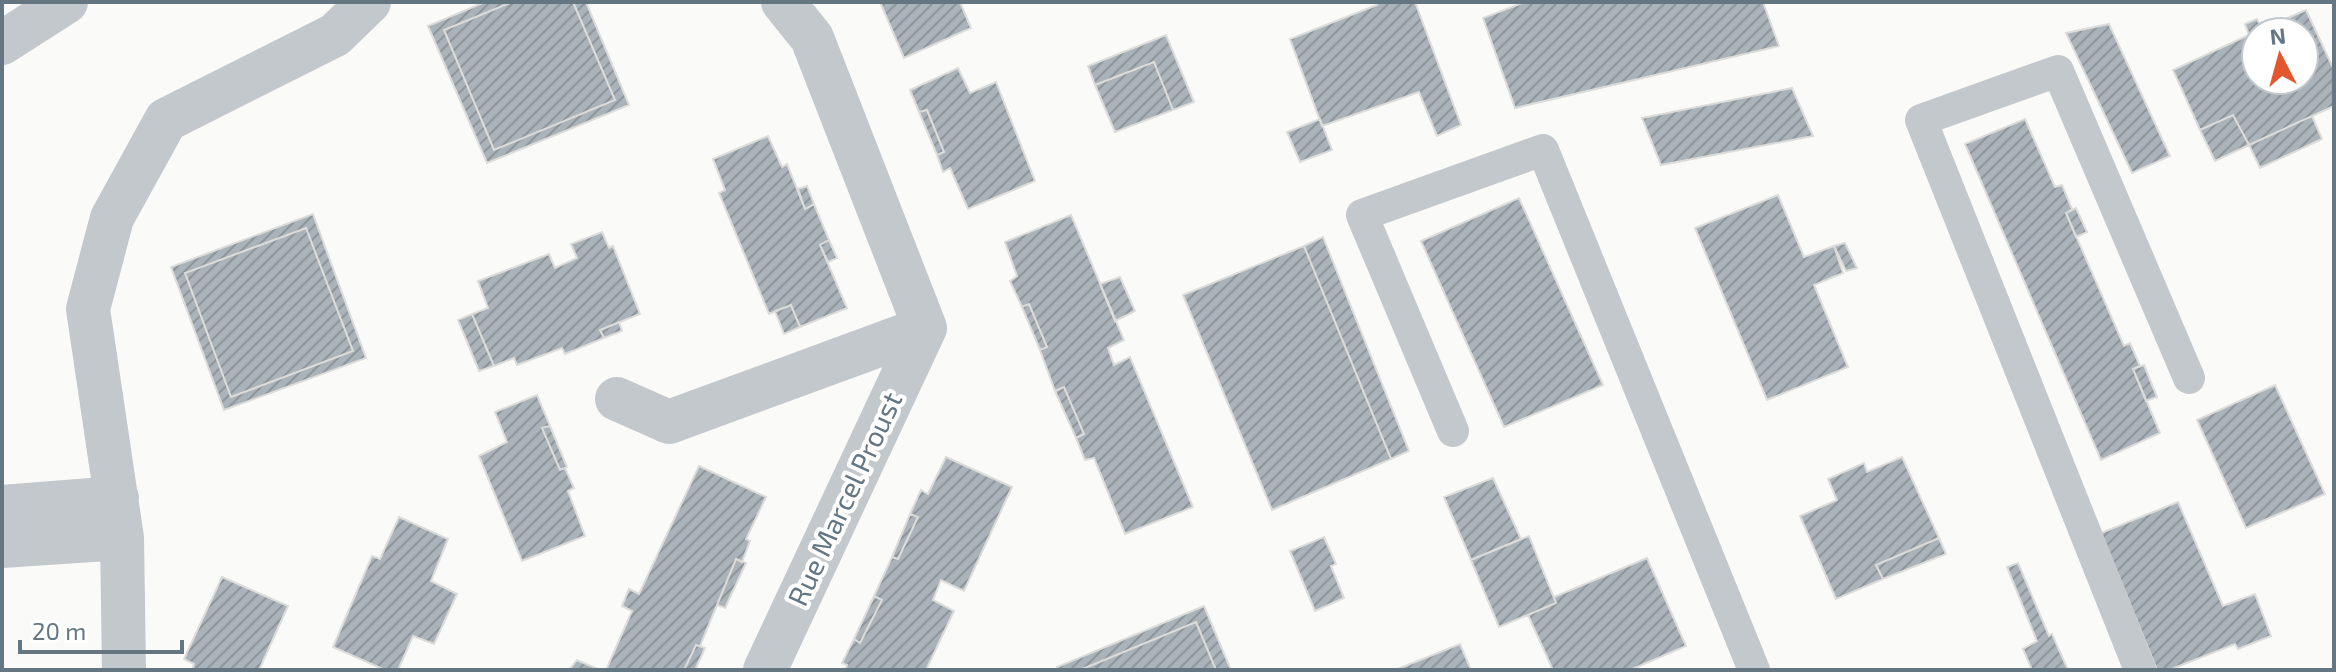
<svg xmlns="http://www.w3.org/2000/svg" width="2336" height="672" font-family="'Exo 2',sans-serif">
<style>
.building{fill:url(#building-hatch);stroke:#dcdcda;stroke-width:2;fill-rule:evenodd}
.lines{fill:none;stroke-linecap:round;stroke-linejoin:round}
.service{stroke:#c3c8cc;stroke-width:32}
.minor{stroke:#c3c8cc;stroke-width:44}
.tertiary{stroke:#c3c8cc;stroke-width:44}
.labels{text-anchor:middle;stroke-width:8;stroke-linejoin:round;paint-order:stroke}
.street-label{font-size:28px;fill:#657683;stroke:#fff}
</style>
<defs>
<pattern id="building-hatch" width="6" height="6" patternUnits="userSpaceOnUse" patternTransform="scale(2)"><rect width="6" height="6" fill="#aab3b9"/><path d="M-1 1l2-2M0 6l6-6M5 7l2-2" fill="none" stroke="#8e969c"/></pattern>
</defs>
<rect width="100%" height="100%" fill="#fafaf8"/>
<!-- building -->
<path class="building" d="M485 2H512L444 30 494 150 615 100 573 2H586L629 105 487 163 428 26Z
M512 2H573L615 100 494 150 444 30Z
M880 2H960L971 28 904 58Z
M1375 2H1415L1461 125 1437 136 1419 92 1322 126 1290 39 1377 5Z
M1525 2H1763L1779 46 1515 108 1483 18Z
M2306 10 2334 70V106L2249 145 2233 115 2200 130 2173 70 2249 35 2245 24 2257 19 2262 29ZM2256 32H2304V80H2256Z
M2109 24 2170 156 2132 173 2066 33Z
M1166 35 1194 102 1173 110 1154 62 1095 85 1088 66Z
M1154 62 1173 110 1115 132 1095 85Z
M958 68 970 93 996 82 1035 181 968 209 950 168 943 172 937 155 944 152 927 110 919 112 910 90Z
M1792 88 1813 136 1661 165 1642 118Z
M927 110 944 152 937 155 919 112Z
M2233 115 2249 145 2215 161 2200 130Z
M2312 116 2322 139 2260 168 2249 145Z
M1320 119 1332 150 1300 162 1287 132Z
M2025 119 2055 187 2062 185 2072 209 2066 213 2124 346 2130 343 2140 366 2133 369 2160 433 2101 460 1965 144Z
M768 136 782 167 787 164 805 209 814 204 829 240 820 245 847 308 800 327 791 305 769 314 719 193 725 190 713 159Z
M807 186 814 204 805 209 798 189Z
M1778 195 1804 257 1834 246 1843 273 1814 285 1848 367 1767 400 1695 228Z
M1519 198 1603 385 1504 427 1421 241Z
M2076 208 2087 232 2076 237 2066 213Z
M313 214 366 358 224 410 171 267ZM306 228 353 351 231 397 185 273Z
M1071 215 1124 340 1108 348 1114 365 1130 357 1193 507 1125 534 1094 458 1085 460 1076 438 1084 434 1064 387 1055 391 1040 350 1047 347 1029 304 1022 307 1010 281 1017 276 1005 242Z
M306 228 353 351 231 397 185 273Z
M602 232 609 248 613 246 640 314 600 330 604 338 565 354 562 348 517 365 514 358 494 366 472 314 488 308 478 281 549 254 555 268 577 258 571 244Z
M1323 237 1409 451 1391 459 1304 246Z
M829 240 837 258 828 262 820 245Z
M1845 243 1857 268 1846 271 1834 246Z
M1304 246 1391 459 1272 510 1183 295Z
M1120 277 1135 311 1115 321 1100 284Z
M1029 304 1047 347 1040 350 1022 307Z
M791 305 800 327 784 334 775 311Z
M472 314 494 366 479 371 458 320Z
M619 322 622 331 604 338 600 330Z
M2144 365 2157 397 2146 401 2133 369Z
M2275 385 2325 494 2246 528 2197 420Z
M1064 387 1084 434 1076 438 1055 391Z
M537 395 550 426 542 428 560 470 565 468 574 488 568 491 585 536 522 561 479 456 507 442 495 412Z
M550 426 567 467 560 470 542 428Z
M946 457 1012 487 964 591 941 580 933 600 954 611 926 670H845L847 665 842 663 854 639 860 643 882 600 874 596 892 557 898 559 918 517 910 514 921 490 928 494Z
M1902 457 1939 538 1876 565 1883 579 1836 599 1800 516 1837 500 1828 479 1864 463 1867 472Z
M699 466 766 497 746 539 750 541 742 562 736 559 700 646 696 645 684 670H606L632 611 622 606 629 589 639 594Z
M1493 478 1521 539 1471 560 1444 497Z
M2178 502 2223 606 2255 594 2271 636 2238 649 2235 644 2169 670H2157L2101 533Z
M910 514 918 517 898 559 892 557Z
M399 517 448 539 431 581 457 594 434 644 413 636 398 670H385L333 647 372 556 380 559Z
M1529 536 1556 603 1499 627 1471 560Z
M1324 537 1336 564 1331 566 1344 598 1315 611 1290 551Z
M1939 538 1946 554 1883 579 1876 565Z
M1647 558 1686 646 1630 670H1553L1528 615 1556 603 1554 597Z
M736 559 746 563 725 608 717 605Z
M2018 563 2049 636 2052 634 2068 670H2032L2023 649 2037 641 2007 567Z
M222 577 288 606 259 670H192L194 664 184 659Z
M874 596 882 600 860 643 854 639Z
M1204 606 1231 670H1216L1196 622 1080 670H1058L1057 667Z
M1196 622 1216 670H1080Z
M1460 644 1471 670H1395Z
M696 645 705 648 695 670H684Z
M577 660 600 670H569Z"/>
<g class="lines">
<!-- service -->
<path class="service" d="M1453 431 1362 215 1543 150 1754 670
M2140 670 1921 120 2058 71 2189 378"/>
<!-- minor -->
<path class="minor" d="M617 399 669 422 925 328
M2 507 117 498
M2 546 122 538
M124 670 122 538 88 309 112 218 166 120 335 35 369 2
M765 670 925 328 812 38 783 2"/>
<!-- tertiary -->
<path class="tertiary" d="M2 43 66 2"/>
</g>
<g class="labels">
<!-- street labels -->
<g class="street-label">
<text transform="translate(845 499) rotate(-65)" y="10">Rue Marcel Proust</text>
</g>
</g>
<!-- border -->
<rect width="2336" height="672" fill="none" stroke="#657683" stroke-width="8"/>
<!-- north arrow -->
<g transform="translate(2280 56) rotate(354)"><circle r="38" fill="#ffffff" stroke="#c1c8cd" stroke-width="2"/>
<path d="M0-6L14 30L0 20L-14 30Z" fill="#e4572e"/>
<text y="-12" font-size="22" font-weight="bold" text-anchor="middle" fill="#657683">N</text>
</g>
<!-- scale -->
<path d="M20 640v12h162v-12" fill="none" stroke="#657683" stroke-width="4"/>
<text x="32" y="640" font-size="24" fill="#657683" stroke="#ffffff" stroke-width="6" paint-order="stroke">20 m</text>
</svg>
